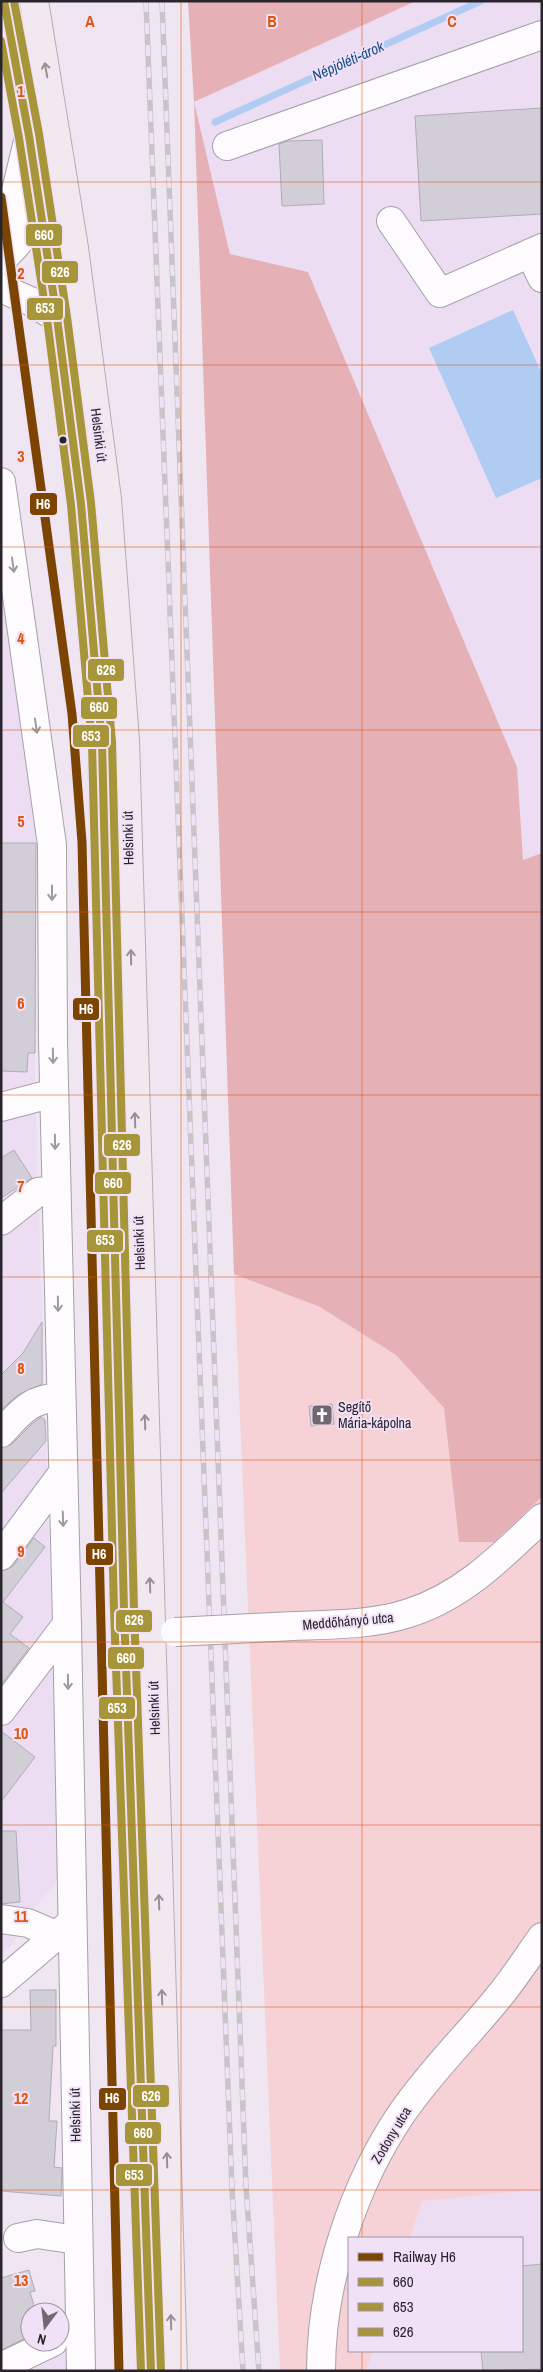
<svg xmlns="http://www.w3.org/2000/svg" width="543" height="2372" font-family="'Archivo Narrow',sans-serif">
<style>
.built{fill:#ecddf3}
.green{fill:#f6d1d6}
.forest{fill:#e5b1b7}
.water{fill:#b0ccf3}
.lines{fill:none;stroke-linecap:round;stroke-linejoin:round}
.stream{stroke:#b0ccf3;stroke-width:7}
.building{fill:#d2ced8;stroke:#b0acb7}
.minor-casing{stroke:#a6a0a9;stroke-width:30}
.major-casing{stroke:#b9abb6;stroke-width:30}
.minor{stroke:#fdfbfd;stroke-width:28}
.major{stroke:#f1e9ef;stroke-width:28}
.rail-casing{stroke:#c7c5c8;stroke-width:5.5}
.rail{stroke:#f1e1f7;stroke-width:4;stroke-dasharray:11;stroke-linecap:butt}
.minor-bridge-casing{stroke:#a6a0a9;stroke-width:30;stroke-linecap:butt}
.minor-bridge{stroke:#fdfbfd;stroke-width:28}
.bus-1-casing{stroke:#f1e1f7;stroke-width:11}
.bus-2-casing{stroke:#f1e1f7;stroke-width:11}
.bus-3-casing{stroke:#f1e1f7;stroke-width:11}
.bus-1{stroke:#a7953a;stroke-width:8}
.bus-2{stroke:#a7953a;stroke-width:8}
.bus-3{stroke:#a7953a;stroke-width:8}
.rail-1-casing{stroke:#f1e1f7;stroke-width:12}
.rail-1{stroke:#7b4400;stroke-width:9}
.oneway{stroke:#979097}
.oneway2{stroke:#9e9a9f}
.grid{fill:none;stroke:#de560e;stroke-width:1;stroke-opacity:0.55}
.bus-dot{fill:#2a242c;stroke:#f1e1f7;stroke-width:2}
.labels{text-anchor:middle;stroke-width:4;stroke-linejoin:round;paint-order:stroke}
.street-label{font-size:14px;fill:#2a242c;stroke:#f1e1f7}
.poi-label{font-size:14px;fill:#2a242c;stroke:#f1e1f7;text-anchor:start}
.water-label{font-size:15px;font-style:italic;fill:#174e87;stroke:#f1e1f7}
.grid-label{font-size:16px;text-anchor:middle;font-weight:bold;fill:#de560e;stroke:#f1e1f7;stroke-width:4;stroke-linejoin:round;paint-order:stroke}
.line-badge{stroke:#f1e1f7;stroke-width:2}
.badge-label{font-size:14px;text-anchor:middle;font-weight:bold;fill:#fff}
</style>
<rect width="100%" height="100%" fill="#efe6f2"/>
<!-- built -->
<path class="built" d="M416 1H542V853L523 861 517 767 308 272 230 254 194 102Z
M1 580 35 818V1083L59 1873 55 1885 34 1908 10 1947 1 1955Z
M542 2189V2371H366L373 2351H522V2238H410L422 2201Z
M70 2351 69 2371H30Z"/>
<!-- green -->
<path class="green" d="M234 1274 320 1307 396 1355 444 1408 459 1542H494L542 1497V2189L422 2201 410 2238H349V2351H373L366 2371H280Z"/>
<!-- forest -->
<path class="forest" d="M188 1H416L194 102 230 254 308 272 517 767 523 860 542 853V1497L494 1542H459L444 1408 396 1355 320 1307 234 1274 194 102Z"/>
<!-- water -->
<path class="water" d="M513 310 542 374V478L496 498 429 348Z"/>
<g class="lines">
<!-- stream -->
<path class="stream" d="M215 122 481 1"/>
</g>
<!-- building -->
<path class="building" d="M542 108V214L421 221 415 116Z
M322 140 324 204 282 206 279 144 288 141Z
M1 843H36V846L35 1053H28L27 1072 1 1071Z
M14 1150 32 1178 1 1198V1158Z
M42 1322V1384L18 1395 1 1410V1375L23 1353Z
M332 1404 334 1424 311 1426 309 1406Z
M41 1417 45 1420 46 1441 1 1493V1448L12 1444 31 1425Z
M34 1538 45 1547 3 1602 23 1617 10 1634 29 1648 1 1685V1571L13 1566Z
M1 1731 35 1757 1 1802Z
M1 1831H16L20 1902 1 1904Z
M30 1990H56V2046H53L49 2121H57L54 2167 62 2168 61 2196 1 2191V2030H31Z
M542 2264V2369L483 2371 481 2351H522V2266Z
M29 2270 35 2291 30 2292 36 2312H27L30 2336 1 2350V2278Z"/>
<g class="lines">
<!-- minor casing -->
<g class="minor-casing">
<path id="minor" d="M227 146 542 35
M391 221 440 293 542 248
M1 230 14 199 29 137
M530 253 542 278
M1 261 17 244 52 198
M1 288 30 301 57 318
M1 482 52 845 53 1041 67 1624 81 2371
M1 1107 54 1093
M1 1221 38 1192 56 1190
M1 1433C21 1412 29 1399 60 1397
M1 1556 62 1474
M273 1627C317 1624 367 1627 409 1613 463 1596 502 1556 542 1518
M1 1711 67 1624
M1 1919 28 1923 56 1935
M1 1983 71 1923
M18 2238 37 2234 77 2240
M1 2367 53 2342
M321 2371C321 2283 353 2185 402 2113 430 2072 466 2037 497 1999 513 1980 527 1958 542 1937"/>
</g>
<!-- major casing -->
<g class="major-casing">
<path id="major" d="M4 1 29 136 57 318 81 504 102 743 124 1610 151 2371
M34 1 74 248 107 499 125 741 173 2371"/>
</g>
<!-- minor -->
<use href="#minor" class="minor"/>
<!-- major -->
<use href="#major" class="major"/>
<!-- rail casing -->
<g class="rail-casing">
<path id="rail" d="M146 1 232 2188 243 2371
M162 1 246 2187 259 2371"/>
</g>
<!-- rail -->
<use href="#rail" class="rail"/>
<!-- minor-bridge casing -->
<g class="minor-bridge-casing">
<path id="minor-bridge" d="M175 1632 273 1627"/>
</g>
<!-- minor-bridge -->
<use href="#minor-bridge" class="minor-bridge"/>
<!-- bus-1 casing -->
<g class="bus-1-casing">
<path id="bus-1" d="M4 1 29 136 57 318 81 504 102 743 124 1610 151 2371"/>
</g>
<!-- bus-2 casing -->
<g class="bus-2-casing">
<path id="bus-2" d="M1 41 19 138 47 319 71 505 92 744 114 1610 141 2371"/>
</g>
<!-- bus-3 casing -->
<g class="bus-3-casing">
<path id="bus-3" d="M14 1 39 134 67 317 91 503 112 742 134 1610 161 2371"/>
</g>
<!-- bus-1 -->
<use href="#bus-1" class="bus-1"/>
<!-- bus-2 -->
<use href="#bus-2" class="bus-2"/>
<!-- bus-3 -->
<use href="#bus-3" class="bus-3"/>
<!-- rail-1 casing -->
<g class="rail-1-casing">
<path id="rail-1" d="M1 197 72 714 82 842 119 2371"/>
</g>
<!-- rail-1 -->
<use href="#rail-1" class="rail-1"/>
</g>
<!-- one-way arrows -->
<defs><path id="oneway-shaft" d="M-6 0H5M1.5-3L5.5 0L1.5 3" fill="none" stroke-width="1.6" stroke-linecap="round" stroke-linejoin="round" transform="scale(1.25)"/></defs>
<g class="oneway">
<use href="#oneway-shaft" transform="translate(46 70) rotate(-100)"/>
<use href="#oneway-shaft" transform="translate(131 957) rotate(-91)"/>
<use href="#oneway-shaft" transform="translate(135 1120) rotate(-92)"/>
<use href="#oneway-shaft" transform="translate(145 1422) rotate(-92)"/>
<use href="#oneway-shaft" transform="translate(150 1585) rotate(-92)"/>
<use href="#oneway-shaft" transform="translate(159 1902) rotate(-92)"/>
<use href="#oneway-shaft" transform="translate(162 1997) rotate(-92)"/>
<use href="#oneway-shaft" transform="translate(167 2160) rotate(-92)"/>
<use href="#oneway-shaft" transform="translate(171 2322) rotate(-92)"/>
</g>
<g class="oneway2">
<use href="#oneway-shaft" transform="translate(13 565) rotate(82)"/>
<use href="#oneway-shaft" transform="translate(36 726) rotate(82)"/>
<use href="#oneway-shaft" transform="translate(52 893) rotate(90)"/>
<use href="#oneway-shaft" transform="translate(53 1056) rotate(89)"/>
<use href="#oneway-shaft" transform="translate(55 1142) rotate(89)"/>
<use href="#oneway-shaft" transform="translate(58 1304) rotate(89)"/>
<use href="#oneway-shaft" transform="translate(63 1519) rotate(88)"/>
<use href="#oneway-shaft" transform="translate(68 1682) rotate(89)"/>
</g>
<!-- grid -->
<path class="grid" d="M181 1V2371M362 1V2238M1 182H542M1 365H542M1 547H542M1 730H542M1 912H542M1 1095H542M1 1277H542M1 1460H542M1 1642H542M1 1825H542M1 2007H542M1 2190H542M362 2351V2371"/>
<!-- icons -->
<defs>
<g id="church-square" transform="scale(1.125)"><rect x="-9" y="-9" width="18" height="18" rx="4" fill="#6f6871" stroke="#f1e1f7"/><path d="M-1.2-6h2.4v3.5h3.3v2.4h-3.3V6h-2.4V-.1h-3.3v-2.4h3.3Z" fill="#fff"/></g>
</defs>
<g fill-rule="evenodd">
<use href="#church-square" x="322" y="1415"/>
</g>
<!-- markers -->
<circle class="bus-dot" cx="63" cy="440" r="4.5"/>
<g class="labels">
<!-- street labels -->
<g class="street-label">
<text transform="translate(99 435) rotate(83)" y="5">Helsinki út</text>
<text transform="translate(128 838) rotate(-91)" y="5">Helsinki út</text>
<text transform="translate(139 1243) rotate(-92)" y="5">Helsinki út</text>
<text transform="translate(348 1621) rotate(-5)" y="5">Meddőhányó utca</text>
<text transform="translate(154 1708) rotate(-92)" y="5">Helsinki út</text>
<text transform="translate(75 2115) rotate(-91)" y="5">Helsinki út</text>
<text transform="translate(391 2135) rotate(-59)" y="5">Zodony utca</text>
</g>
<!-- poi labels -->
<g class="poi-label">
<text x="338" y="1412">Segítő<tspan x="338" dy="16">Mária-kápolna</tspan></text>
</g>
<!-- water labels -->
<g class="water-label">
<text transform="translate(348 61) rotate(-24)" y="5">Népjóléti-árok</text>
</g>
</g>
<g class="grid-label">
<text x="90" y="27">A</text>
<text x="272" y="27">B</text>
<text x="452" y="27">C</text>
<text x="21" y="97">1</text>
<text x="21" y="279">2</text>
<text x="21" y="462">3</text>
<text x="21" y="644">4</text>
<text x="21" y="827">5</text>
<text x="21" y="1009">6</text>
<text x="21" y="1192">7</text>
<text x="21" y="1374">8</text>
<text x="21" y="1557">9</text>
<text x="21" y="1739">10</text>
<text x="21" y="1922">11</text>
<text x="21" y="2104">12</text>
<text x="21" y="2286">13</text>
</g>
<g class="line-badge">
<rect x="25" y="223" width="38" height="24" rx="5" fill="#a7953a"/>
<rect x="41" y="260" width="38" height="24" rx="5" fill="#a7953a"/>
<rect x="26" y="297" width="38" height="24" rx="5" fill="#a7953a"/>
<rect x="29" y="492" width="29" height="24" rx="5" fill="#7b4400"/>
<rect x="87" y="658" width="38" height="24" rx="5" fill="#a7953a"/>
<rect x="80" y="696" width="38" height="24" rx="5" fill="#a7953a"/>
<rect x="72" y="724" width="38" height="24" rx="5" fill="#a7953a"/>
<rect x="72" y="997" width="28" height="24" rx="5" fill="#7b4400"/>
<rect x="103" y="1133" width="38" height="24" rx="5" fill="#a7953a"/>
<rect x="94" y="1171" width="38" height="24" rx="5" fill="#a7953a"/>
<rect x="86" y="1229" width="38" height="24" rx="5" fill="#a7953a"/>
<rect x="85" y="1542" width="29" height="24" rx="5" fill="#7b4400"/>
<rect x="115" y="1609" width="38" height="24" rx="5" fill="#a7953a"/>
<rect x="107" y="1646" width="38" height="24" rx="5" fill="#a7953a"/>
<rect x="98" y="1696" width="38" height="24" rx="5" fill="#a7953a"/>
<rect x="132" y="2084" width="38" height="24" rx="5" fill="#a7953a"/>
<rect x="98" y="2087" width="29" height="24" rx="5" fill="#7b4400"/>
<rect x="124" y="2121" width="38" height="24" rx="5" fill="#a7953a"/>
<rect x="115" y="2163" width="38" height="24" rx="5" fill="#a7953a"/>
</g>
<g class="badge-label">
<text x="44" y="240">660</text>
<text x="60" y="277">626</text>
<text x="45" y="313">653</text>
<text x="43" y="509">H6</text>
<text x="106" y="675">626</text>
<text x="99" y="712">660</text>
<text x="91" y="741">653</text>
<text x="86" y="1014">H6</text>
<text x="122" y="1150">626</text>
<text x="113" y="1188">660</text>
<text x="105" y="1245">653</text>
<text x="99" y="1559">H6</text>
<text x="134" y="1625">626</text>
<text x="126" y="1663">660</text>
<text x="117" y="1713">653</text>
<text x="151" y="2101">626</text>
<text x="112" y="2103">H6</text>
<text x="143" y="2138">660</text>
<text x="134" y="2180">653</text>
</g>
<!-- border -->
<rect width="543" height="2372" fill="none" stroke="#2a242c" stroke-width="5"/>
<!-- legend -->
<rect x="348" y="2237" width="175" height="115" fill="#f1e1f7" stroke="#a195a6"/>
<rect x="358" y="2253" width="25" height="8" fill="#7b4400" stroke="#a195a6"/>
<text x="393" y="2262" font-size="15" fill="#2a242c">Railway H6</text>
<rect x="358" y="2278" width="25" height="8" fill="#a7953a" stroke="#a195a6"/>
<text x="393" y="2287" font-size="15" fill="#2a242c">660</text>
<rect x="358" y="2303" width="25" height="8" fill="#a7953a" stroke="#a195a6"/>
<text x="393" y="2312" font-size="15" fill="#2a242c">653</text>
<rect x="358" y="2328" width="25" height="8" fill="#a7953a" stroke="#a195a6"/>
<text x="393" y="2337" font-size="15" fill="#2a242c">626</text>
<!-- north arrow -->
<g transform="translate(45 2327) rotate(195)"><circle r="24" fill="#f1e1f7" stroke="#a195a6"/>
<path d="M0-4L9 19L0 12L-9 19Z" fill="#6f6871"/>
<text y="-8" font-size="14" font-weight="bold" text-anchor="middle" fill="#2a242c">N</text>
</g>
</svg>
